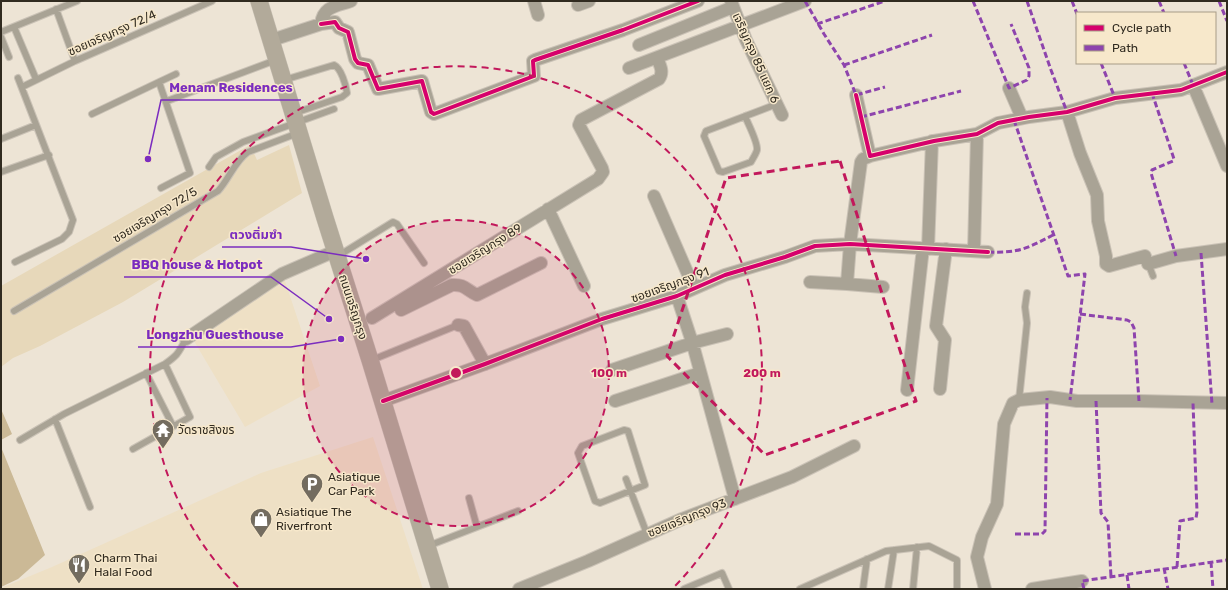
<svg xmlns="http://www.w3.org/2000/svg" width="1228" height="590" font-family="Rubik,'Noto Sans Thai',sans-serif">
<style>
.built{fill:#eee0c5}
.green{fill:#e7d8ba}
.water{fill:#cbb996}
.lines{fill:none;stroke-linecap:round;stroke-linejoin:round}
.service-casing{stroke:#cac2b6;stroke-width:8}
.minor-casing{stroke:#cac2b6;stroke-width:14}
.secondary-casing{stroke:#cac2b6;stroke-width:18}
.service{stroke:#a9a395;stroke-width:6}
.minor{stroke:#a9a395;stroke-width:12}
.secondary{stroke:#b2aa9a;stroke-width:17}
.quiet{stroke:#8e44ad;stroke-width:3;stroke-dasharray:6 3;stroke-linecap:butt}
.cycleway-casing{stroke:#f7e8cb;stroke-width:6}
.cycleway{stroke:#d6006c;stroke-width:4}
.marked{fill:none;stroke:#c2185b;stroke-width:3;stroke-dasharray:8 5;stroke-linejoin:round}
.ring{fill:none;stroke:#c2185b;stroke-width:2;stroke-dasharray:7 5}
.labels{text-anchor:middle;stroke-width:3;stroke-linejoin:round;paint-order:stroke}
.street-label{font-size:12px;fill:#312b20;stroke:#f7e8cb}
.poi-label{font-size:12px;fill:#312b20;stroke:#f7e8cb;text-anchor:start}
.centre{fill:#c2185b;stroke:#f7e8cb;stroke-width:2}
.ring-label{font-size:12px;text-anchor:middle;font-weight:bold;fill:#c2185b;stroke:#f7e8cb;stroke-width:3;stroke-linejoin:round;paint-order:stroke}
.leader{fill:none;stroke:#7b2cbf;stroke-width:1.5}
.callout-dot{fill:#7b2cbf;stroke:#f7e8cb;stroke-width:1.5}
.callout-label{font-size:13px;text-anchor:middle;font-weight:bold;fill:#7b2cbf;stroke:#f7e8cb;stroke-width:3;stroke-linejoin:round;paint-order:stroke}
</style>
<rect width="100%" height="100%" fill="#ede4d5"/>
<!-- built -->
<path class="built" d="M283 275 320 386 245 427 191 336Z
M373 437 423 589H1V588L52 567 261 473Z"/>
<!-- green -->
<path class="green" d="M250 145 257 160 289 145 302 193 123 302 40 346 13 358 1 367V286Z"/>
<!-- water -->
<path class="water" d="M1 409 12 434 1 440Z
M1 447 45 555 18 579 1 587Z"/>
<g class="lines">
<!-- service casing -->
<g class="service-casing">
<path id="service" d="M56 9 75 61
M14 27 36 79
M1 32 77 1
M1 37 9 57
M284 80 334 65C341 68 346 85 347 93L342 97 295 113
M159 82 176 74
M22 87 75 61 212 1
M167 101 276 60
M92 114 159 82 190 173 161 188
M745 116C748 124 758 142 757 150 756 154 753 158 751 162L723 172 719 171 704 136 706 131 777 104
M1 139 36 125
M209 167 216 157 243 142 334 109
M1 172 49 155
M338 256 393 222 397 224 424 263
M15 262 62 239 69 232 73 220 18 78
M1148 263 1153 276
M14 311 218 191C229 179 235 161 248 152L298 133
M372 360 458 325
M146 373 173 426
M1019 400 1027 323 1025 307 1027 293
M55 419 90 507
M624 430 628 431 645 485 600 503 595 501 578 453 582 446Z
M20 440 64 414 165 364C179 354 178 353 186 339
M133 449 190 417 165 364
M626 479 647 534
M469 498 477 527
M428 546 518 511
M684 589 722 573 729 589
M800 589 886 551 929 546 957 560V589
M863 589 867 559
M888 589 894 550
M913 589 917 547"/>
</g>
<!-- minor casing -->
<g class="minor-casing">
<path id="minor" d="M534 1 538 15
M731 1 746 40 782 115
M578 5 589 1
M321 24 335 22 339 28 348 32 355 59 358 63 368 65 378 89 422 81 431 112 434 114 534 76 533 61 535 60 623 30 698 1
M272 40 321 24C323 6 337 6 351 1
M639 45 733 7
M629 68 805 1
M1193 85 1227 166
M1009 88 1022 118
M856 95 870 156 934 141 977 134 998 123 1029 117 1067 112 1115 98 1181 90 1227 72
M1067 112 1080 153 1097 195 1098 221 1106 256V264L1109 266 1145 256
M654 196 694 288
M548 209 584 286
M928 249 932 141
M974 251 977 134
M1148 264 1176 256 1227 249
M810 282 847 284 883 287
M847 284 850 244 861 162 863 159 870 156
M677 296 693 345 735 499
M401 310 452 285C465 284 466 290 477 295L541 263
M372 318 598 179 603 172 602 168 579 125 581 120 659 79C664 72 660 65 657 58
M458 325 464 326 485 364
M186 339 282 274 335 251
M612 370 692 343 727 334
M940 389 945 340 936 326 946 249
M907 390 923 248
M383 401 485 364 602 319 677 296 725 275 785 257 815 246 850 244 988 252
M615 401 700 373
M519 589 588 561 682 519 792 477 854 446
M985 589 977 557 982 537 997 504 1004 424 1013 403 1019 400 1050 397 1077 401H1139L1227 403
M1032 589 1082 581"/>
</g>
<!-- secondary casing -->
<g class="secondary-casing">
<path id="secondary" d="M259 1 325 218 370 360 440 589"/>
</g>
<!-- service -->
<use href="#service" class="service"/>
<!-- minor -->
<use href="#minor" class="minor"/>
<!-- secondary -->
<use href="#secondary" class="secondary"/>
<!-- quiet -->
<path class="quiet" d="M805 1 824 34 844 65 856 95 885 87
M973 1 1009 88 1027 80 1029 76V68L1011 24
M1027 1 1051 70 1067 112
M1072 1 1077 14
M1159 1 1164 13
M1219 1 1227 21
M817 24 885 1
M1101 63 1115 98
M1184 63 1193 85
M844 65 932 35
M1152 93 1174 159 1173 161 1152 170 1151 173 1176 256
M861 117 961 91
M1014 120 1068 276 1085 274 1070 400
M988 252C1019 253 1026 249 1053 235
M1201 253 1212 404
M1080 314 1127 320 1131 322 1134 328 1139 401
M1096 401 1101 513 1108 522 1111 577
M1015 534H1042L1045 531 1047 398
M1211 562 1213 589
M1177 567 1180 521 1196 518 1197 512 1193 403
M1164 568 1168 589
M1127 575 1129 589
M1084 589 1082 581 1227 560"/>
<!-- cycleway casing -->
<g class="cycleway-casing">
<path id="cycleway" d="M321 24 335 22 339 28 348 32 355 59 358 63 368 65 378 89 422 81 431 112 434 114 534 76 533 61 535 60 623 30 698 1
M856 95 870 156 934 141 977 134 998 123 1029 117 1067 112 1115 98 1181 90 1227 72
M383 401 485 364 602 319 677 296 725 275 785 257 815 246 850 244 988 252"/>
</g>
<!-- cycleway -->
<use href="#cycleway" class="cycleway"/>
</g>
<!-- marked area -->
<path class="marked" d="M840 161 916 401 765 455 667 356 726 178Z"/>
<!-- distance rings -->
<circle cx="456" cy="373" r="153" fill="#c2185b" fill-opacity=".12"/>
<g class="ring">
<circle cx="456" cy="373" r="153"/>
<path d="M238 587A306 306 0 1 1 674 587"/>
</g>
<!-- icons -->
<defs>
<g id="temple-pin" transform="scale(1.15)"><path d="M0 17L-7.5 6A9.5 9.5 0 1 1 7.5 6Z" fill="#736c5f" stroke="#f7e8cb"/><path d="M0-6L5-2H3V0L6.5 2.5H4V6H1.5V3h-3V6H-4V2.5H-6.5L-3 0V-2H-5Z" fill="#fff"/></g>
<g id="parking-pin" transform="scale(1.15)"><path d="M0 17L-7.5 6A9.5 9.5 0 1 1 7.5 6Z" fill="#736c5f" stroke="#f7e8cb"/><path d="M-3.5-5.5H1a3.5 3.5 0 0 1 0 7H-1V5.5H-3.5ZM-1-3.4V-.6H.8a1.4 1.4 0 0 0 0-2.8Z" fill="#fff"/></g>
<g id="shop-pin" transform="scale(1.15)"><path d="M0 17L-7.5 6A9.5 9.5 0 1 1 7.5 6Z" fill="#736c5f" stroke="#f7e8cb"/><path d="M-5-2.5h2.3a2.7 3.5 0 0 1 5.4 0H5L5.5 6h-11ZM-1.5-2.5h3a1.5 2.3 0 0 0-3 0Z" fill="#fff"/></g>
<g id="restaurant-pin" transform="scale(1.15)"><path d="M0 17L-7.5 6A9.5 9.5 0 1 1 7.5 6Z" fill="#736c5f" stroke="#f7e8cb"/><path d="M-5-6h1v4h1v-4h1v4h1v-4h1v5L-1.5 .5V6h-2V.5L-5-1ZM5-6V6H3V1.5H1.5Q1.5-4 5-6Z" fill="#fff"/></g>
</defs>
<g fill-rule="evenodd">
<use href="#temple-pin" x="163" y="430"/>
<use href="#parking-pin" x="312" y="484"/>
<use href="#shop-pin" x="261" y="519"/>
<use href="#restaurant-pin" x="79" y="565"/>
</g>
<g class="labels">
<!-- street labels -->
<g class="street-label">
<text transform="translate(112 33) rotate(-24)" y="4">ซอยเจริญกรุง 72/4</text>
<text transform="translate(756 58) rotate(66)" y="4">เจริญกรุง 85 แยก 6</text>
<text transform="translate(155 215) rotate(-31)" y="4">ซอยเจริญกรุง 72/5</text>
<text transform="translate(485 249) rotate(-32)" y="4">ซอยเจริญกรุง 89</text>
<text transform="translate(670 285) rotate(-20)" y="4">ซอยเจริญกรุง 91</text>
<text transform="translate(353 307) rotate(72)" y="4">ถนนเจริญกรุง</text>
<text transform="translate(687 518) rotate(-22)" y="4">ซอยเจริญกรุง 93</text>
</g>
<!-- poi labels -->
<g class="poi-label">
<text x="178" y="434">วัดราชสิงขร</text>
<text x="328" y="481">Asiatique<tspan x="328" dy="14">Car Park</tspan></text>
<text x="276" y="516">Asiatique The<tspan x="276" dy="14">Riverfront</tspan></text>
<text x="94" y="562">Charm Thai<tspan x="94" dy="14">Halal Food</tspan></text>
</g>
</g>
<circle cx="456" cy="373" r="6" class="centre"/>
<g class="ring-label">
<text x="609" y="377">100 m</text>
<text x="762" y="377">200 m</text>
</g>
<!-- callouts -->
<path class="leader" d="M148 159L161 100H301M366 259L291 247H222M329 319L271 277H124M341 339L291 347H138"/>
<g class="callout-dot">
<circle cx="148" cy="159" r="4"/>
<circle cx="366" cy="259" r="4"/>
<circle cx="329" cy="319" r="4"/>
<circle cx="341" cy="339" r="4"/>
</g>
<g class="callout-label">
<text x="231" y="92">Menam Residences</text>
<text x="256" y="239">ตวงติ่มซำ</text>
<text x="197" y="269">BBQ house &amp; Hotpot</text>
<text x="215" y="339">Longzhu Guesthouse</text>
</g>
<!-- border -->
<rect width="1228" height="590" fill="none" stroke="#312b20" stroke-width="4"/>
<!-- legend -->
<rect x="1076" y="12" width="140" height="52" fill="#f7e8cb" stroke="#a89c87"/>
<rect x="1084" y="25" width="20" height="6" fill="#d6006c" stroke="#a89c87"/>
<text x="1112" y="32" font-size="12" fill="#312b20">Cycle path</text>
<rect x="1084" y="45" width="20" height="6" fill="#8e44ad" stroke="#a89c87"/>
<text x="1112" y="52" font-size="12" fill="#312b20">Path</text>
</svg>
